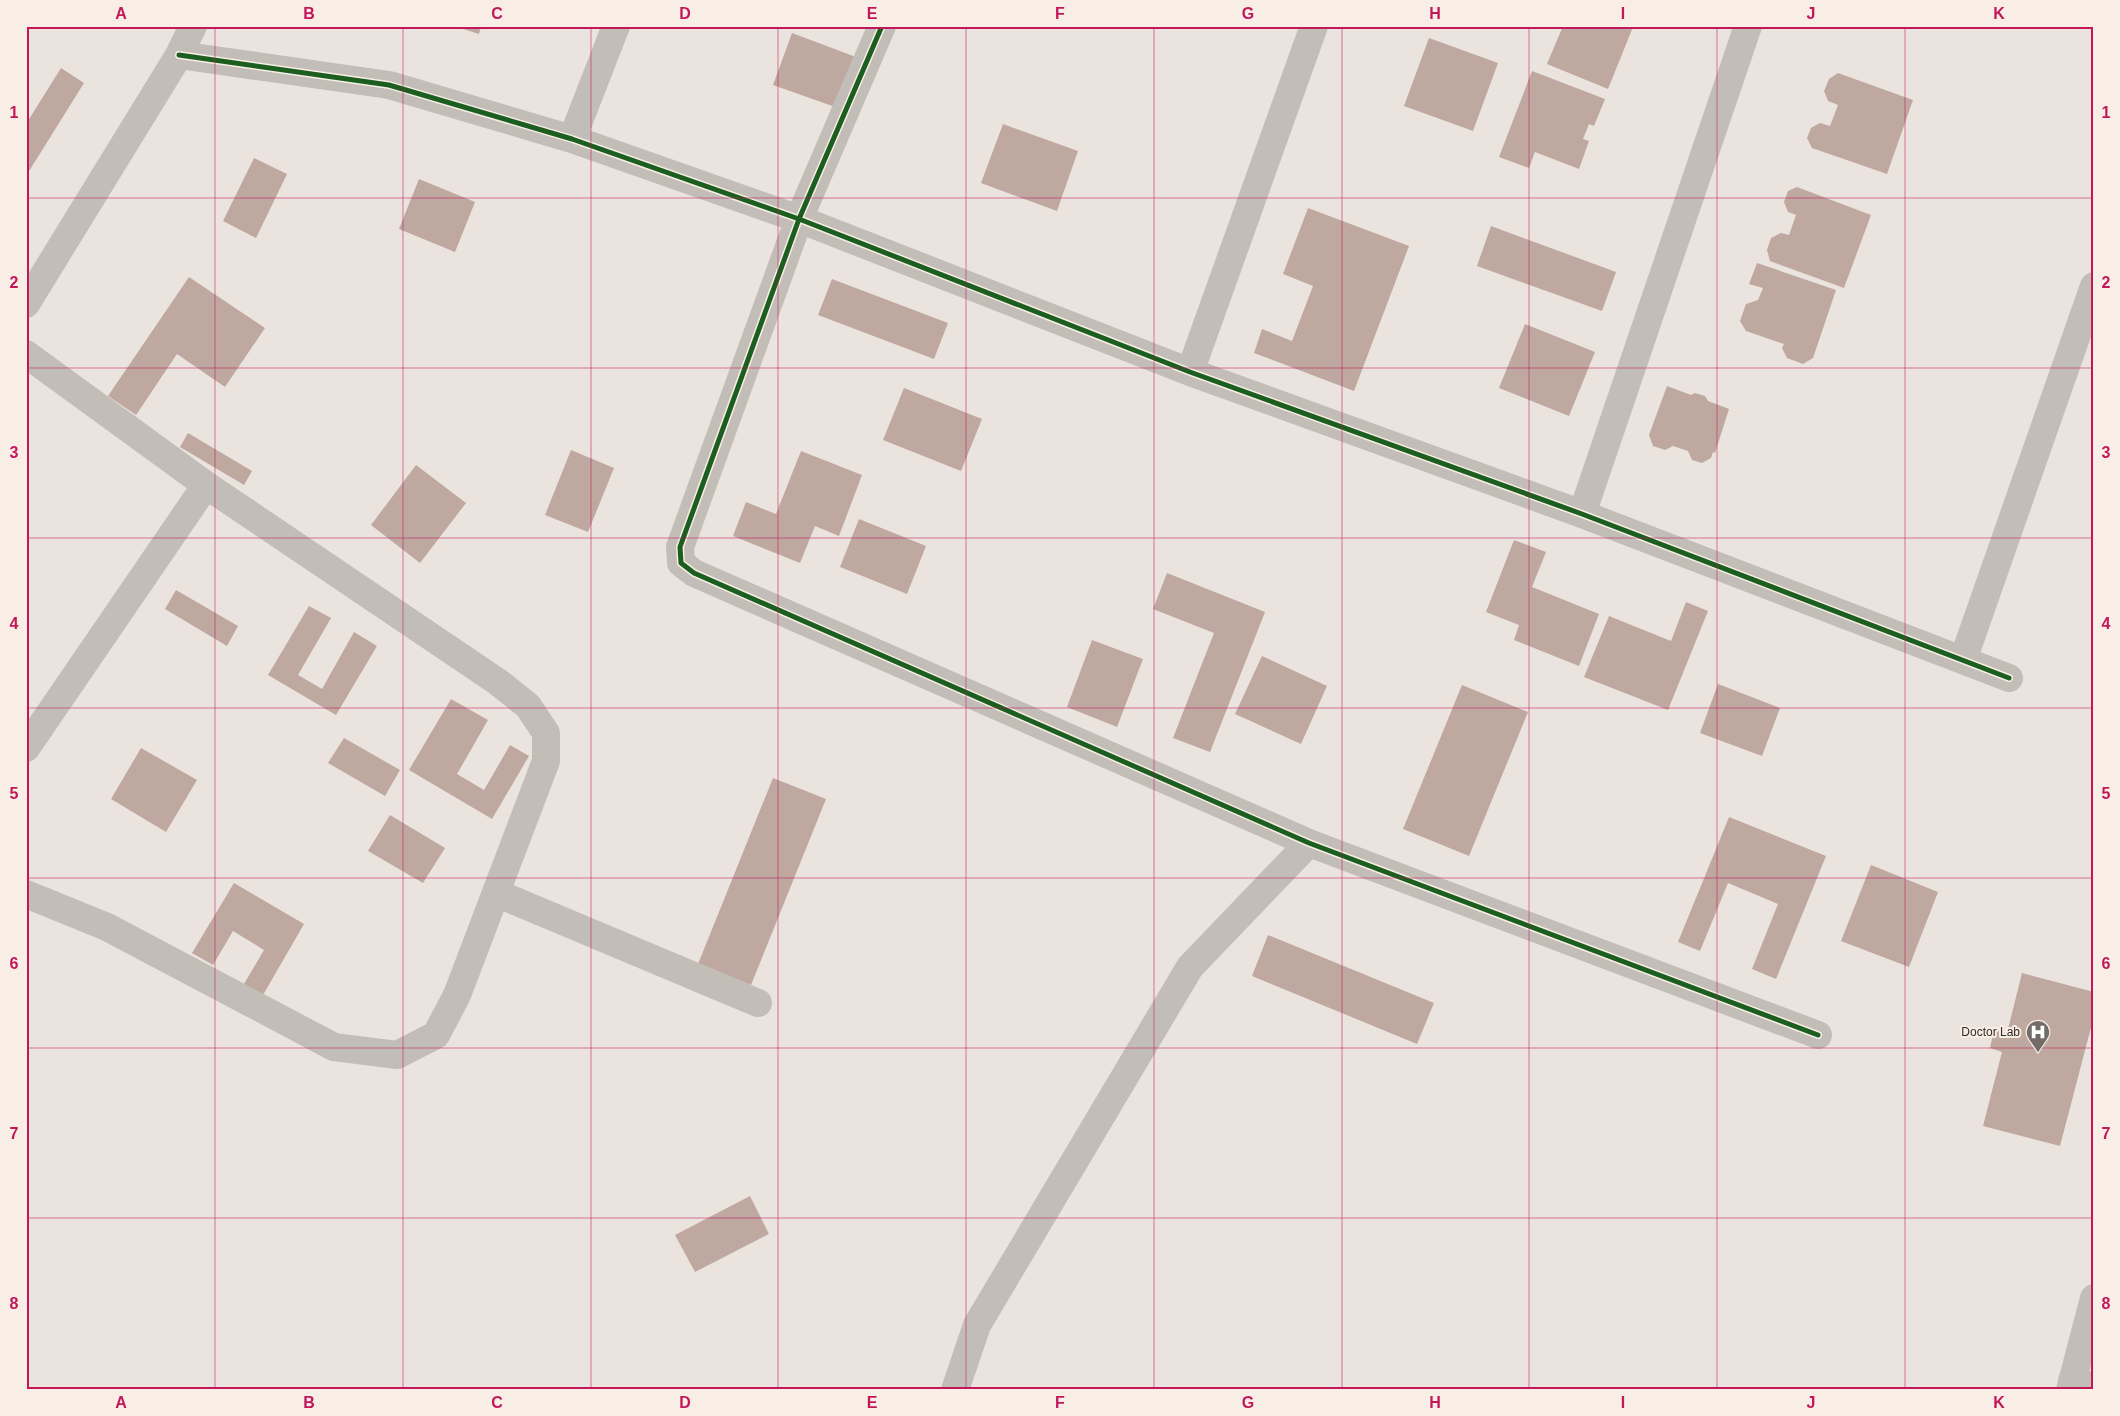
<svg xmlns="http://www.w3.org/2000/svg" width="2120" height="1416" font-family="Arial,sans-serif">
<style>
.building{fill:#bea8a0}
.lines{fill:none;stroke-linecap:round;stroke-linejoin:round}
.minor{stroke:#c3bdb8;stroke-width:28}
.cycleway-casing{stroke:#f8eee5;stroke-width:8}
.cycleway{stroke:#1b5e20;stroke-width:5}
.grid{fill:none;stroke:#c2185b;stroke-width:1;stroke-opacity:0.55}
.labels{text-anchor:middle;stroke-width:4;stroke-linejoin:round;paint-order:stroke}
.poi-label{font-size:12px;fill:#332a27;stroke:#f8eee5;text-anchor:end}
.neatline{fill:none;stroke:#c2185b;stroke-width:2}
.grid-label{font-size:16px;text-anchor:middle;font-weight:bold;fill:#c2185b}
</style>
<rect width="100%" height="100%" fill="#ebe4de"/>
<!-- building -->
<path class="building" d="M454 26H481L479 34Z
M1563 26 1633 27 1608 89 1547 64Z
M792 33 856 57 838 108 773 85Z
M1429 38 1498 63 1473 131 1404 106Z
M61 68 84 83 26 176V124Z
M1532 71 1605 99 1594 126 1589 124 1583 139 1589 141 1579 169 1535 152 1529 168 1499 157Z
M1838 73 1913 100 1887 174 1812 148 1807 138 1811 128 1820 123 1830 126 1838 105 1828 101 1824 91 1829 79Z
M1003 124 1078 151 1057 211 981 183Z
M254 158 287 174 256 238 223 221Z
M419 179 475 202 455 252 399 229Z
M1797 187 1871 215 1844 288 1770 261 1767 250 1771 238 1781 233 1789 235 1796 215 1788 212 1784 202 1788 191Z
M1308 208 1409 246 1354 391 1254 353 1262 329 1292 341 1313 286 1283 274Z
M1491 226 1616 272 1602 311 1477 266Z
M1757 263 1836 290 1813 358 1803 364 1787 358 1782 348 1784 344 1746 331 1740 321 1746 304 1758 300 1763 288 1749 284Z
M189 277 265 328 225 387 177 354 136 415 108 396Z
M832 279 948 323 934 359 818 315Z
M1525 324 1595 352 1569 416 1499 388Z
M1667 386 1691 395 1695 393 1705 396 1708 401 1729 409 1715 453 1713 452 1711 458 1702 463 1692 460 1688 451 1673 446 1665 450 1653 446 1649 435Z
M904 388 982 419 961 471 883 440Z
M188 433 252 471 244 485 180 447Z
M571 450 614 468 588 532 545 515Z
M801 451 862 475 839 536 815 526 800 563 733 536 746 502 776 514Z
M416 465 466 503 420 563 371 525Z
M859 519 926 546 907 594 840 567Z
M1514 540 1546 552 1532 587 1599 614 1579 666 1514 640 1519 625 1486 612Z
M1167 573 1265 612 1210 752 1173 738 1214 633 1153 609Z
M176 590 238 626 227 646 165 609Z
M1686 602 1708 611 1668 710 1584 677 1609 616 1671 641Z
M309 606 331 618 298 675 322 689 354 632 377 646 336 715 268 675Z
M1092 640 1143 659 1117 727 1067 707Z
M1262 656 1327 686 1301 744 1235 714Z
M1718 684 1780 708 1762 756 1700 733Z
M1462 685 1528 712 1469 856 1403 829Z
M451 699 488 720 457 774 484 790 510 745 529 756 492 819 409 770Z
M344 738 400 770 385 796 328 763Z
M141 748 197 780 166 832 111 799Z
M773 778 826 799 751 985 698 964Z
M390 815 445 848 423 883 368 851Z
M1729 817 1826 856 1776 979 1752 969 1778 904 1728 883 1700 951 1678 942Z
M1871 865 1938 892 1909 967 1841 941Z
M234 883 304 924 263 995 244 984 264 950 233 931 213 965 192 953Z
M1268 935 1434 1003 1417 1044 1252 976Z
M2022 973 2094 992V1016L2060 1146 1983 1126 2002 1052 1990 1048 1994 1030 2007 1033Z
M750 1196 769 1234 695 1272 675 1235Z"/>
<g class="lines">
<!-- minor -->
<path class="minor" d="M882 26 799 219 680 547 681 563 694 573 1309 843 1818 1035
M179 55 389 85 572 139 799 219 1190 372 1582 514 2009 678
M572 139 616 26
M26 304 179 55 193 26
M26 354 206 485 498 682 528 706 546 733V761L457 995 436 1035 397 1055 334 1047 107 927 26 894
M1190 372 1314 26
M1582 514 1748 26
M1963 660 2094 286
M26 748 206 485
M496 893 758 1003
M2072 1380 2094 1387
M955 1390 977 1325 1190 967 1309 843
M2070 1390 2094 1298"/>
<!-- cycleway casing -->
<g class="cycleway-casing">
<path id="cycleway" d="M882 26 799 219 680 547 681 563 694 573 1309 843 1818 1035
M179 55 389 85 572 139 799 219 1190 372 1582 514 2009 678"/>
</g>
<!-- cycleway -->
<use href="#cycleway" class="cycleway"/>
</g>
<!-- grid -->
<path class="grid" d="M215 26V1390M403 26V1390M591 26V1390M778 26V1390M966 26V1390M1154 26V1390M1342 26V1390M1529 26V1390M1717 26V1390M1905 26V1390M26 198H2094M26 368H2094M26 538H2094M26 708H2094M26 878H2094M26 1048H2094M26 1218H2094"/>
<!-- icons -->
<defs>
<g id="hospital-pin" transform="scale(1.25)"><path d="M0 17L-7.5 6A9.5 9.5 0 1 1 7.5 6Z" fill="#736b67" stroke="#f8eee5"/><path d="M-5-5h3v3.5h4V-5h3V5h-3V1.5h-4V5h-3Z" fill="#fff"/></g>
</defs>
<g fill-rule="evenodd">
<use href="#hospital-pin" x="2038" y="1032"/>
</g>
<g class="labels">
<!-- poi labels -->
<g class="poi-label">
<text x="2020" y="1036">Doctor Lab</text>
</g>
</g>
<!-- border -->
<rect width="2120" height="1416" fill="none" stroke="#f8eee5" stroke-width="55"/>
<rect x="28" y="28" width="2064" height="1360" class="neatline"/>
<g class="grid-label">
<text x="121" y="19">A</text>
<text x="309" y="19">B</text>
<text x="497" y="19">C</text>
<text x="685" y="19">D</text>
<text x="872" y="19">E</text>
<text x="1060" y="19">F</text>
<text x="1248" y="19">G</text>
<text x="1435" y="19">H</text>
<text x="1623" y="19">I</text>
<text x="1811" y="19">J</text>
<text x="1999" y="19">K</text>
<text x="14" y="118">1</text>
<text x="2106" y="118">1</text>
<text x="14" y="288">2</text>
<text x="2106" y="288">2</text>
<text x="14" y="458">3</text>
<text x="2106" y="458">3</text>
<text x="14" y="629">4</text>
<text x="2106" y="629">4</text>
<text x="14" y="799">5</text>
<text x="2106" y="799">5</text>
<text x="14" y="969">6</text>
<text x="2106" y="969">6</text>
<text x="14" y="1139">7</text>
<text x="2106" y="1139">7</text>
<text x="14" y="1309">8</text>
<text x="2106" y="1309">8</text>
<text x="121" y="1408">A</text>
<text x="309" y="1408">B</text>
<text x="497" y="1408">C</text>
<text x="685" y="1408">D</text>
<text x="872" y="1408">E</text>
<text x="1060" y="1408">F</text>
<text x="1248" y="1408">G</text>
<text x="1435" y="1408">H</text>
<text x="1623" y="1408">I</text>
<text x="1811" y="1408">J</text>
<text x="1999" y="1408">K</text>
</g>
</svg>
